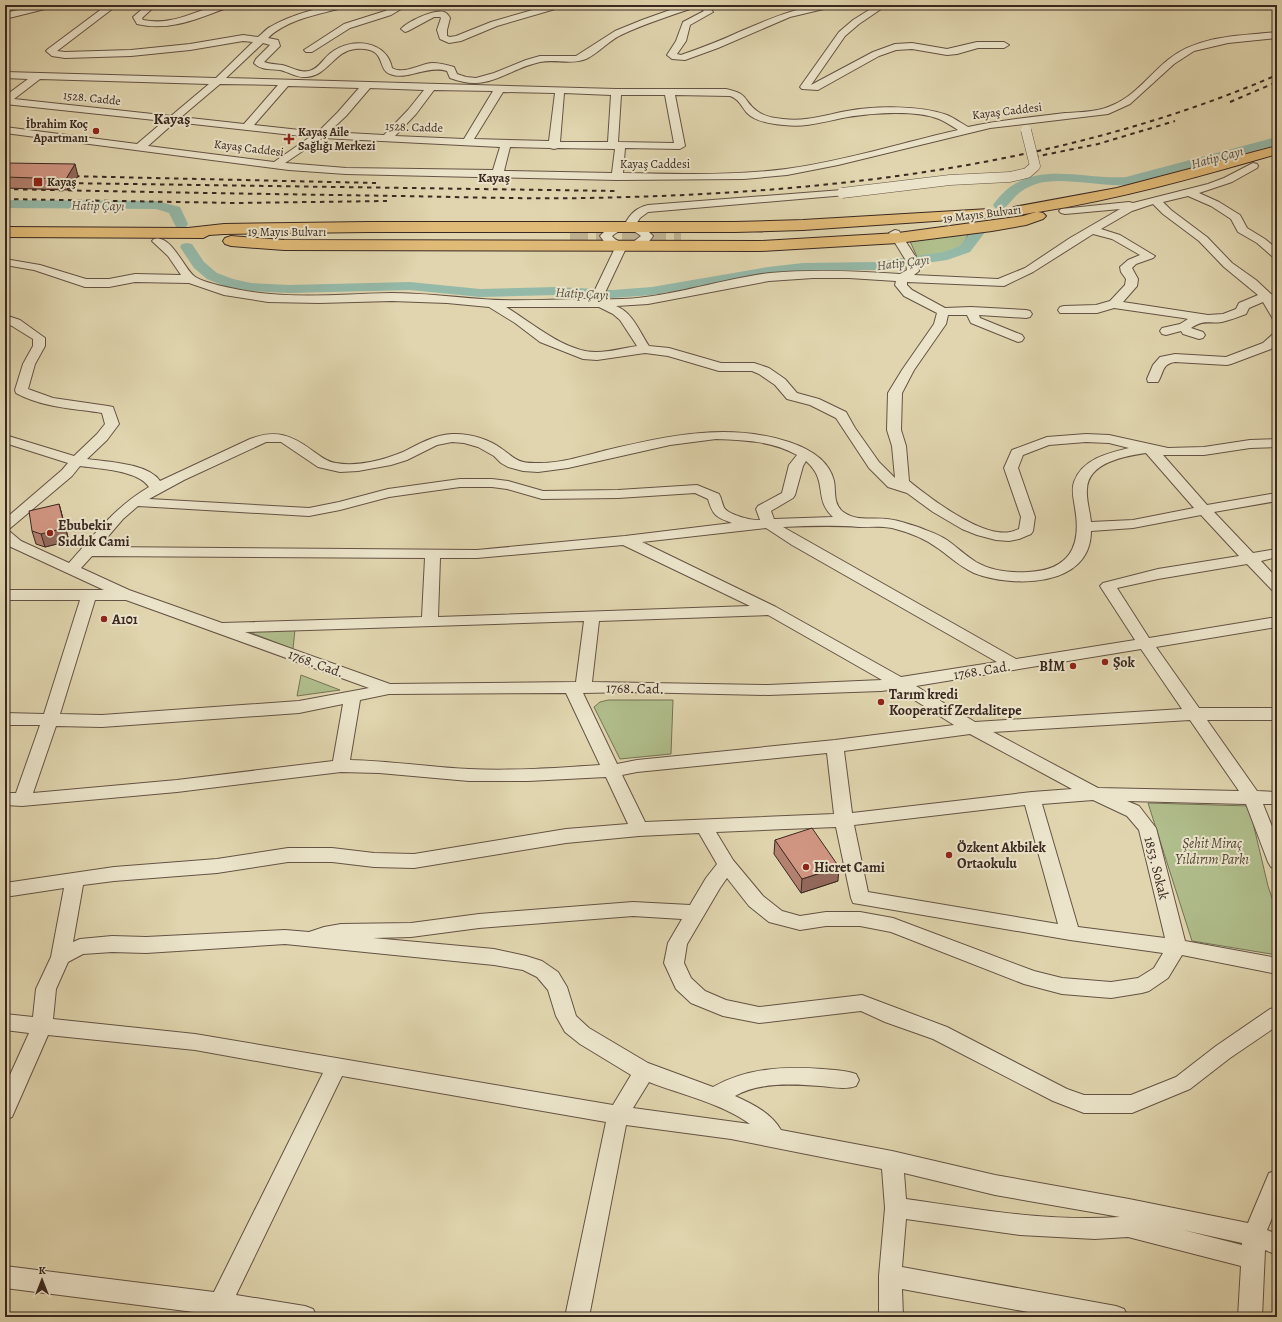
<svg xmlns="http://www.w3.org/2000/svg" width="1282" height="1322" font-family="Alegreya,serif">
<style>
.green{fill:#b0be8c;stroke:#757356}
.lines{fill:none;stroke-linecap:round;stroke-linejoin:round}
.river{fill:#94b9a9;fill-rule:evenodd}
.highway-tunnel{stroke:#bfb292;stroke-width:18;stroke-dasharray:18 8;stroke-linecap:butt}
.minor-casing{stroke:#645344;stroke-width:2}
.highway-casing{stroke:#3a2821;stroke-width:2}
.minor{fill:#ebe4ca;fill-rule:evenodd}
.highway{fill:#e0ba77;fill-rule:evenodd}
.rail{stroke:#3a2821;stroke-width:2;stroke-dasharray:4.5 4.5;stroke-linecap:butt}
.minor-bridge-casing{stroke:#645344;stroke-width:11;stroke-linecap:butt}
.minor-bridge{stroke:#ebe4ca;stroke-width:10}
.wall{fill:#b48170;stroke:#3a2821}
.shaded-wall{fill:#92695b;stroke:#3a2821}
.building{fill:#d19682;stroke:#3a2821}
.poi-dot{fill:#8f2418;stroke:#ebe4ca;stroke-width:1.5}
.labels{text-anchor:middle;stroke-width:4;stroke-linejoin:round;paint-order:stroke}
.far-street-label{font-size:12px;fill:#3a2821;stroke:#ebe4ca}
.far-poi-label{font-size:12px;font-weight:bold;fill:#3a2821;stroke:#ebe4ca;text-anchor:start}
.far-water-label{font-size:13px;font-style:italic;fill:#504c43;stroke:#ebe4ca}
.far-quarter-label{font-size:13px;font-weight:bold;fill:#3a2821;stroke:#ebe4ca}
.poi-label{font-size:14px;font-weight:bold;fill:#3a2821;stroke:#ebe4ca;text-anchor:start}
.street-label{font-size:14px;fill:#3a2821;stroke:#ebe4ca}
.park-label{font-size:14px;font-style:italic;fill:#524636;stroke:#ebe4ca}
.far-district-label{font-size:15px;font-weight:bold;fill:#3a2821;stroke:#ebe4ca}
</style>
<rect width="100%" height="100%" fill="#e0d5ae"/>
<filter id="stains"><feTurbulence type="fractalNoise" baseFrequency=".005" numOctaves="4"/><feColorMatrix values="0 0 0 0 .2 0 0 0 0 .09 0 0 0 0 .02 0 0 0 .5 -.17"/></filter>
<radialGradient id="worn" r=".72"><stop offset=".6" stop-color="#630" stop-opacity="0"/><stop offset="1" stop-color="#630" stop-opacity=".3"/></radialGradient>
<!-- green -->
<path class="green" d="M969 233 961 249 947 254 918 259 909 239Z
M295 629 293 649 249 632Z
M301 675 340 690 297 696Z
M608 700H673L671 754 620 759 594 707 600 702Z
M1148 803 1249 806 1268 886 1277 913V955L1192 941Z"/>
<g class="lines">
<!-- river -->
<path class="river" d="M1277 137V145L1126 185C1099 187 1061 176 1036 184 1027 187 1019 192 1013 199 1010 202 1007 206 1004 208 1001 210 998 209 995 208L993 205C1027 156 1078 180 1126 177Z
M5 200 156 201 180 207 188 224 186 227 181 228 176 227 169 213 156 209 5 208Z
M979 227 984 228 986 231 970 252 947 260 876 270 803 271 768 275 652 295 613 298 557 295 480 297 410 290 289 293 251 291 224 286 207 279 194 268 180 247 182 244 187 243 192 244 204 262 217 273 233 279 251 283 289 285 410 282 480 289 557 287 613 290 652 287 768 267 803 263 876 262 944 252 960 246 974 228Z"/>
<!-- highway-tunnel -->
<path class="highway-tunnel" d="M570 232H681"/>
<!-- minor casing -->
<g class="minor-casing">
<path id="minor" d="M39 5H54L53 7 5 19V13Z
M107 5 116 6 57 51 65 52 131 50 190 44 243 35 258 37C262 34 266 29 270 27 291 15 324 5 347 5L346 7C320 14 287 19 268 38L278 40 280 46 264 62C269 64 276 64 282 65 291 67 299 73 309 71 319 69 324 57 332 52 352 37 387 41 392 68 404 75 419 64 432 63 440 63 447 65 454 67L457 74 466 77 476 78 494 73 526 60 540 56H576L615 31 642 20 684 5H708L713 12 690 25 686 41 677 54 681 55C701 48 720 41 739 32 770 19 799 5 833 5L832 7 790 17 718 48 685 60 672 59 667 55 676 41 683 22 704 11 700 8H693C669 16 644 24 621 35 608 41 599 53 586 59 571 65 555 59 540 62 504 70 490 93 450 78L447 71C426 65 408 81 390 74 376 69 388 46 355 49 334 51 328 76 306 77 297 78 289 72 280 70 271 69 260 70 254 63L256 59 270 45 263 43 226 78 616 89H726C750 94 742 100 757 111 765 117 774 118 783 119 806 122 825 115 847 111 874 106 920 105 947 115 954 118 961 123 968 127 1000 120 1033 117 1065 113 1081 112 1099 112 1113 105 1136 95 1150 74 1169 59 1199 35 1241 36 1277 32V38L1228 43 1194 51 1174 64 1130 104 1108 114 990 128 838 165 787 175 744 179 617 180 346 174 289 170 5 133V127L137 144 164 121 5 104V96L28 79 5 78V72L216 78 253 42 243 41 190 50 131 56 65 58 52 56 46 51 48 49ZM40 79 209 84 171 116 14 99ZM220 84 278 85 244 124 181 117ZM288 86 359 88 338 112 318 132 254 125ZM370 88 424 90 408 110 384 135 329 132 346 116ZM434 90 493 91 464 139 395 136 416 114ZM503 92 555 93 549 141 474 139ZM564 93 611 95 608 142H560ZM621 95H665L674 143 618 142ZM675 95 730 96C739 99 741 106 747 113 756 122 772 124 784 125 807 128 826 121 848 117 873 113 916 110 939 119 946 122 952 126 958 130 901 143 844 161 786 169 732 176 677 174 623 173L625 148 680 149 685 146ZM175 122 310 137 274 162 148 146ZM322 138 500 147 493 170 346 168 285 163ZM510 147 550 148 554 149 558 148 615 149 612 173 504 171Z
M147 5H156L142 18 143 20C179 27 199 5 230 5L229 7C199 18 170 32 137 24L133 17Z
M397 5H408L391 15 350 28 312 52H306L304 50 344 24 385 11Z
M550 5H563L562 7 497 26 461 41 449 43 440 39 437 30 441 18 440 17H434L408 31 405 32 401 29C407 22 434 9 444 12 447 13 449 16 450 18L447 30V36L450 37 456 36 491 22Z
M877 5H887L859 24 845 36 811 85 873 52 895 44 912 43 947 49 977 42H1004L1009 45 1004 48H978L957 54 947 55 912 49 896 50 879 56 818 90 802 89 800 87 839 32 853 20Z
M1253 163 1257 164 1258 166 1257 168 1232 182 1199 193 1219 202 1240 215 1247 228 1265 239 1277 249V258L1273 257 1257 243 1238 232 1231 219 1211 206 1188 196 1163 202 1171 210 1207 237 1232 263 1256 280 1271 294H1277V302H1275L1277 305V320L1273 319 1263 302 1249 308 1246 314C1238 317 1230 320 1222 322 1207 324 1205 319 1191 328L1203 332 1205 335 1203 338 1199 339 1183 334 1181 331 1166 335 1162 334 1160 331 1162 328 1180 324 1188 319 1183 318 1114 308 1097 313H1060L1058 310 1060 307 1064 306 1096 305 1110 301 1125 285 1126 279 1121 272 1120 267 1128 260 1140 255 1112 239 1093 234 1033 272 1004 286 907 282V285L912 290 945 308 971 307 1026 310 1030 311 1032 314 1030 317 1026 318 979 315 980 318 1022 335 1024 338 1022 341 1018 342 971 323 967 315H948L946 324 914 370 902 393 901 430 906 446 909 481C930 498 982 538 1010 532 1013 532 1016 530 1019 529L1021 517 1004 468 1012 450 1047 437 1086 434 1109 435 1168 448 1204 447 1250 440 1277 439V447L1250 448 1204 455H1163L1207 505 1277 493V501L1214 512 1253 553 1277 549V557L1261 561 1277 578V592L1272 590 1247 564 1158 579 1117 588 1149 638 1277 617V627L1156 647 1199 708H1277V720H1207L1257 791 1277 792V804H1263L1277 839V869L1271 867 1268 862 1246 804 1127 801 1139 806 1156 828 1185 941 1277 958V974L1182 955 1168 978 1149 991 1142 993 1111 998 1062 994 1024 984 891 932 860 926H826L800 930 769 922 749 906 727 878 720 888 687 944 684 963 691 978 705 991 726 1000 759 1007 862 995 947 1027 1067 1089 1084 1095H1131L1176 1077 1216 1046 1270 1009 1277 1007V1026L1230 1058 1190 1089 1132 1113H1084L1053 1101 933 1039 885 1022 861 1011 759 1023 723 1016 691 1003 676 989 664 963 668 943 682 919 633 916 479 928 411 937 373 938 494 949 526 956 542 961 558 972 567 987 576 1016 589 1028 648 1063 713 1087C747 1068 785 1066 822 1069 834 1070 845 1070 856 1074L859 1080 856 1086C845 1090 832 1087 820 1086 793 1084 759 1082 735 1096 753 1104 771 1113 781 1130L892 1151 995 1175 1129 1199 1248 1223 1269 1173 1277 1170V1206L1267 1230 1277 1234V1255L1265 1250 1262 1317H1238L1241 1266 1128 1237 1095 1239 1020 1235 906 1219 902 1267 1116 1306 1124 1309 1128 1317H1055L902 1289 903 1317H879V1276L885 1208 882 1169 731 1139 626 1125 589 1317H565L606 1122 342 1076 236 1295 305 1306 313 1309 317 1317H233L5 1288V1266L214 1292 323 1073 195 1050 48 1035 12 1117 5 1120V1086L29 1033 5 1030V1014L33 1017 36 989 51 957 64 888 5 897V883L114 867 217 859 288 848H332L374 853 414 854 566 829 628 824 606 777 528 781H469L379 773 341 772 177 792 22 806 5 805V793H16L40 725H5V713L44 714 80 600H5V590H104L11 547 5 542V519L62 470 68 463 5 443V435L74 456 97 434 105 424 102 413C72 408 44 408 16 393L15 390 23 364 33 346V339L12 326 5 323V315L20 320 45 338V346L35 364 28 389 53 398 108 406 113 407 119 424 107 440 87 459C107 462 148 463 160 481L250 439C276 429 291 435 313 451 320 456 327 462 336 463 357 467 384 460 403 452 419 444 434 435 452 434 469 433 489 439 502 449 515 458 517 463 535 463 559 464 583 456 607 450 668 436 727 422 789 442 807 448 829 459 834 481 836 491 833 503 842 511 855 522 872 517 887 519 898 520 908 524 918 527 928 531 938 534 947 540 957 547 966 556 976 562 992 571 1010 573 1028 572 1069 570 1082 547 1075 508 1074 500 1071 491 1074 482 1082 459 1108 453 1129 448L1109 443 1086 442 1049 445 1023 455 1018 468 1035 517 1033 531 1031 534 1019 539 1009 541 996 540 977 535 962 529 933 512 907 493 888 487 869 468 836 418 810 405 787 399 775 385 759 374 752 371H719L668 356 645 353 597 360 583 359 540 342 515 323 489 307 447 303 392 301 319 303 268 302 224 295 189 283 135 282 109 287H85L34 270 5 265V259L40 265 86 279H109L135 274 181 275 168 256 152 241 154 239C171 234 183 267 194 276 202 283 235 289 246 291 294 299 343 294 391 293 422 293 452 297 482 299 516 302 551 299 585 299L592 296 615 248 606 244 600 236C606 229 615 223 625 224 630 214 636 208 648 205L842 190 847 193 846 195 648 212 640 218 636 224 645 228 653 236C648 244 640 251 630 248L628 246 641 236C633 228 620 228 612 236 616 242 623 241 627 246L602 299C659 302 714 280 770 273 813 269 856 271 900 274L907 270 905 259 889 233 895 230 899 231 917 259 919 271 914 275 998 279 1025 268 1070 238 1120 209 1065 214 1061 213 1059 211 1061 209 1129 202 1133 203 1208 184 1224 178ZM1153 204 1163 214 1199 241 1224 267 1258 295 1239 303 1236 309 1223 314 1208 315 1123 302 1137 286 1138 279 1132 268 1136 264 1153 258 1155 256 1120 235 1101 229 1132 211ZM813 278H849L896 281 895 285 904 296 937 313 934 324 902 370 888 393 887 430 892 446 895 478 879 462 855 428 846 412 819 399 797 393 785 379 769 368 754 363H721L669 348 649 346C639 331 633 313 616 306L648 304 769 281ZM506 307H599L613 314 620 320 637 346C624 348 610 352 597 352 566 353 531 322 506 307ZM716 439C744 440 772 441 797 455L789 465 782 493 758 506 756 509 760 520C753 521 730 515 725 509 722 505 722 499 719 494L697 485 618 490 543 491 508 481 492 479H460L388 489 339 502 309 508 149 499 184 480 266 442H281L318 467 340 472 358 471 391 465 407 460 437 445 452 442 464 443 478 447 494 456 501 463 508 467 523 471 538 472 568 468 670 445ZM1146 453 1194 508 1133 520 1091 522C1090 511 1086 500 1087 489 1088 462 1126 456 1146 453ZM806 461C829 481 813 499 833 517L774 519 771 511 793 498 795 495 803 466ZM80 466C99 469 138 470 149 487 116 506 94 535 69 563L21 541 8 530 72 476ZM460 487H492L507 489 542 499 618 498 695 493 708 499C713 516 716 517 732 523L625 536 477 550 99 547 123 519 138 506 309 516 340 510 389 497ZM1201 515 1239 556 1158 569 1103 583 1100 586 1135 640 1016 659 783 527C808 526 834 525 859 527 870 527 881 526 892 528 908 532 926 539 939 549 950 557 961 567 974 573 1012 588 1091 588 1091 531L1133 528ZM766 528 792 545 997 662 901 677 776 607 642 542ZM623 545 750 606 438 617 440 558H477ZM92 556 425 558 422 617 222 623 129 590 81 568ZM95 600H126L369 688 299 701 102 715 60 714ZM768 615 882 680 768 685 592 682 599 621ZM584 621 576 682 390 684 245 632ZM1141 649 1182 709 975 722 916 686ZM897 689 954 725 835 740 637 760 617 764 583 693 631 692 768 695 881 691ZM566 693 600 765C557 768 513 771 469 769 429 767 390 761 350 760L360 700 389 694ZM343 704 333 761 177 780 33 793 56 726 102 727 299 713ZM1190 720 1239 791 1098 788 993 732ZM970 734 1072 789 1032 792 852 813 844 751ZM827 753 834 814 645 822 622 775 637 772ZM1093 800 1127 816 1139 830 1165 938 1078 927 1042 804ZM1025 805 1058 924 868 892 854 825ZM836 827 851 898 853 903 1070 940 1163 953 1154 968 1138 978 1111 982 1062 978 1034 971 893 918 860 912H826L800 916 782 911 763 896 733 860 716 832ZM699 833 717 864 706 878 690 905 633 902 479 914 411 923 341 924 324 927 309 932 285 930 146 937 112 936 80 939 73 942 83 885 114 881 217 873 288 862H332L374 867 414 868 566 843 639 836ZM285 944 494 965 523 970 537 977 548 990 556 1016 565 1032 580 1044 631 1075 613 1105 195 1034 53 1019 56 989 68 962 83 954 112 952 146 953ZM649 1082C682 1095 721 1103 750 1124L633 1108ZM904 1173 995 1195 1120 1217C1048 1222 977 1209 906 1199ZM1183 1230 1242 1243V1245Z
M1277 333V345L1271 349 1231 364 1227 365 1175 362C1162 364 1164 372 1158 382H1148L1147 379 1153 365 1160 357 1175 354 1226 357 1263 343 1273 334Z"/>
</g>
<!-- highway casing -->
<g class="highway-casing">
<path id="highway" d="M1277 146V154C1198 177 1119 199 1038 212L1043 213 1046 216 1043 219 1026 225 992 231 898 243 760 251 284 250 231 246 225 244 223 241 225 238 231 236 284 240 760 241 898 233 1023 216 1036 212 1019 215 1014 213 1011 210 1014 207 1117 188Z
M989 209 994 211 997 214 994 217 803 230 735 232H368L224 234 209 235 203 238 5 237V227L188 228 224 224 368 222H735L803 220Z"/>
</g>
<!-- minor -->
<use href="#minor" class="minor"/>
<!-- highway -->
<use href="#highway" class="highway"/>
<!-- rail -->
<path class="rail" d="M1230 102 1277 82
M1034 157 1098 144 1175 121
M66 176 376 183
M61 183 617 191
M5 189C137 192 268 194 400 196 462 197 525 199 587 198 820 194 1061 168 1277 75
M5 199 235 203 387 201"/>
<!-- minor-bridge casing -->
<g class="minor-bridge-casing">
<path id="minor-bridge" d="M842 193 950 180 1010 177 1027 173 1035 166 1026 130"/>
</g>
<!-- minor-bridge -->
<use href="#minor-bridge" class="minor-bridge"/>
</g>
<!-- wall -->
<path class="wall" d="M5 163 78 176 68 190 5 188Z
M59 504 69 541 45 547 36 544 32 531Z
M775 840 838 881 801 893 774 854Z"/>
<!-- shaded-wall -->
<path class="shaded-wall" d="M75 164 78 176 68 190 66 179Z
M59 504 69 541 45 547 41 534Z
M839 867 838 881 801 893 802 879Z"/>
<!-- building -->
<path class="building" d="M5 163 75 164 66 179 5 177Z
M59 504 65 528 41 534 32 531 29 511Z
M812 828 839 867 802 879 775 840Z"/>
<!-- markers -->
<g class="poi-dot">
<circle cx="96" cy="131" r="4"/>
<path d="M287 133h4v4h4v4h-4v4h-4v-4h-4v-4h4z"/>
<rect x="33" y="177" width="10" height="10" rx="2"/>
<circle cx="50" cy="533" r="4"/>
<circle cx="104" cy="619" r="4"/>
<circle cx="1105" cy="662" r="4"/>
<circle cx="1073" cy="666" r="4"/>
<circle cx="881" cy="702" r="4"/>
<circle cx="949" cy="855" r="4"/>
<circle cx="806" cy="867" r="4"/>
</g>
<g class="labels">
<!-- far-street labels -->
<g class="far-street-label">
<text transform="translate(92 98) rotate(6)" y="4">1528. Cadde</text>
<text transform="translate(1007 111) rotate(-7)" y="4">Kayaş Caddesi</text>
<text transform="translate(414 127) rotate(2)" y="4">1528. Cadde</text>
<text transform="translate(249 148) rotate(7)" y="4">Kayaş Caddesi</text>
<text x="655" y="168">Kayaş Caddesi</text>
<text transform="translate(982 214) rotate(-7)" y="4">19 Mayıs Bulvarı</text>
<text x="287" y="236">19 Mayıs Bulvarı</text>
</g>
<!-- far-poi labels -->
<g class="far-poi-label">
<text x="88" y="128" text-anchor="end">İbrahim Koç<tspan x="88" dy="14">Apartmanı</tspan></text>
<text x="298" y="136">Kayaş Aile<tspan x="298" dy="14">Sağlığı Merkezi</tspan></text>
<text x="47" y="186">Kayaş</text>
</g>
<!-- far-water labels -->
<g class="far-water-label">
<text transform="translate(1217 157) rotate(-15)" y="5">Hatip Çayı</text>
<text transform="translate(98 205) rotate(1)" y="5">Hatip Çayı</text>
<text transform="translate(903 262) rotate(-7)" y="5">Hatip Çayı</text>
<text transform="translate(582 293) rotate(3)" y="5">Hatip Çayı</text>
</g>
<!-- far-quarter labels -->
<g class="far-quarter-label">
<text x="494" y="182">Kayaş</text>
</g>
<!-- poi labels -->
<g class="poi-label">
<text x="58" y="530">Ebubekir<tspan x="58" dy="16">Sıddık Cami</tspan></text>
<text x="112" y="624">A101</text>
<text x="1113" y="667">Şok</text>
<text x="1065" y="671" text-anchor="end">BİM</text>
<text x="889" y="699">Tarım kredi<tspan x="889" dy="16">Kooperatif Zerdalitepe</tspan></text>
<text x="957" y="852">Özkent Akbilek<tspan x="957" dy="16">Ortaokulu</tspan></text>
<text x="814" y="872">Hicret Cami</text>
</g>
<!-- street labels -->
<g class="street-label">
<text transform="translate(316 663) rotate(20)" y="5">1768. Cad.</text>
<text transform="translate(982 670) rotate(-9)" y="5">1768. Cad.</text>
<text transform="translate(635 688) rotate(1)" y="5">1768. Cad.</text>
<text transform="translate(1157 868) rotate(76)" y="5">1853. Sokak</text>
</g>
<!-- park labels -->
<g class="park-label">
<text x="1212" y="848">Şehit Miraç<tspan x="1212" dy="16">Yıldırım Parkı</tspan></text>
</g>
<!-- far-district labels -->
<g class="far-district-label">
<text x="172" y="124">Kayaş</text>
</g>
</g>
<!-- margin -->
<rect width="1282" height="1322" fill="none" stroke="#e0d5ae" stroke-width="20"/>
<rect x="6" y="6" width="1270" height="1310" fill="none" stroke="#3a2821" stroke-width="2"/>
<rect x="10" y="10" width="1262" height="1302" fill="none" stroke="#3a2821"/>
<!-- north arrow -->
<g transform="translate(42 1280)" stroke="#ebe4ca" stroke-width="3" paint-order="stroke">
<path d="M0-3L7 15L0 10L-7 15Z" fill="#3a2821"/>
<text y="-6" font-size="11" font-weight="bold" text-anchor="middle" fill="#3a2821">K</text>
</g>
<rect width="100%" height="100%" filter="url(#stains)"/>
<rect width="100%" height="100%" fill="url(#worn)"/>
</svg>
